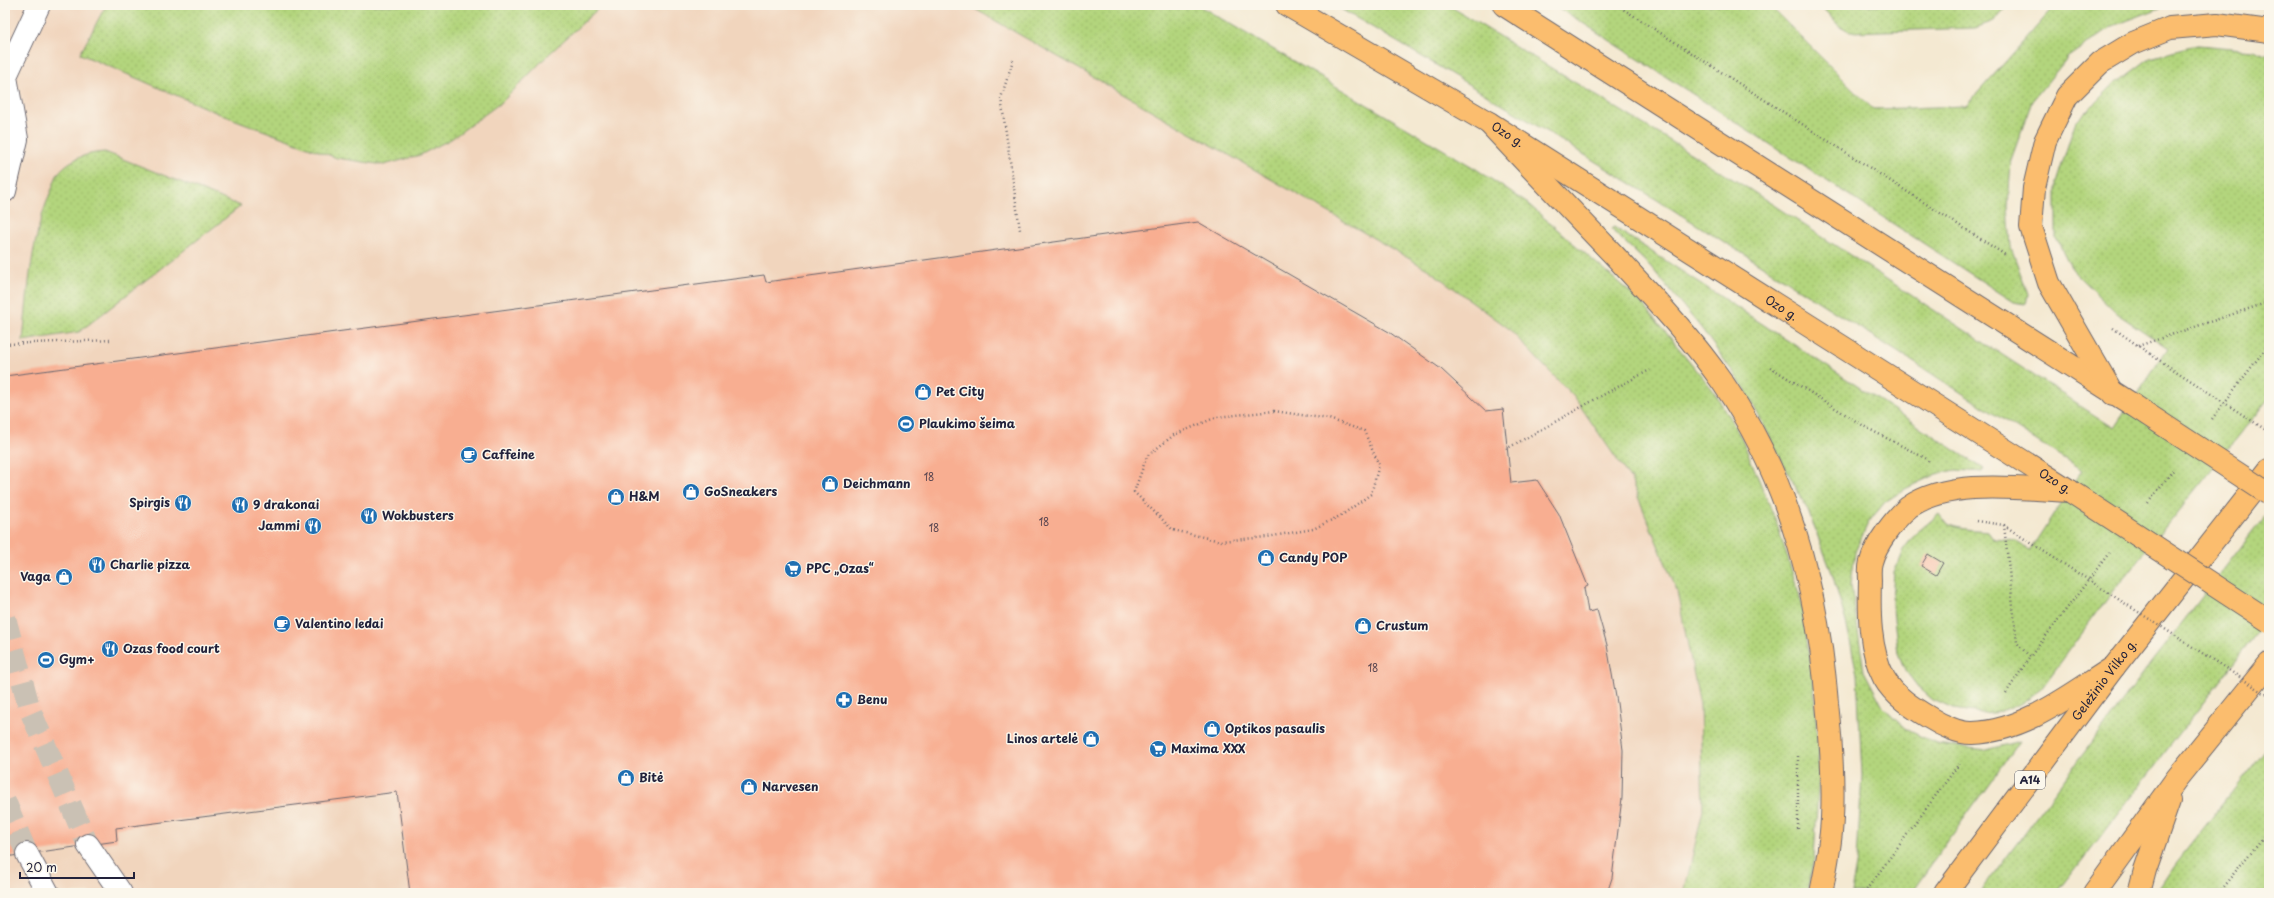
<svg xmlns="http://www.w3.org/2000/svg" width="2274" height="898" font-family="'Playpen Sans',sans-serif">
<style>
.built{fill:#f1d5bd}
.grass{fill:url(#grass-dots);stroke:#6a7c5c}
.building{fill:#f8ae91}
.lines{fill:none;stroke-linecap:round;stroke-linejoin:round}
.street-tunnel{stroke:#cac1b4;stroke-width:22;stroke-dasharray:22 11;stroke-linecap:butt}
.street-casing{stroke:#6c6870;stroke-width:24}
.primary-casing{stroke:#6c6870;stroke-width:24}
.highway-casing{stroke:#6c6870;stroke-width:24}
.path{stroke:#6c6870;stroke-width:2.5;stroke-dasharray:1 3;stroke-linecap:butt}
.street{stroke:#fff;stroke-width:22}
.primary{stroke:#fbbd6e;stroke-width:22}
.highway{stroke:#fbbd6e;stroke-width:22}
.primary-bridge-casing{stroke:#6c6870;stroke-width:24;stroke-linecap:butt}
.path-bridge{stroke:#6c6870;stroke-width:2.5;stroke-dasharray:1 3;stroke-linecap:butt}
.primary-bridge{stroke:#fbbd6e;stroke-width:22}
.labels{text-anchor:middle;stroke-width:3;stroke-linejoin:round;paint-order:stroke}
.number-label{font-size:10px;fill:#584550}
.shield{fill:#fbf7ec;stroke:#636270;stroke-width:1}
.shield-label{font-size:11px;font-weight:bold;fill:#22223b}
.street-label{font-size:12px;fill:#22223b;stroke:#fbf7ec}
.poi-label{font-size:12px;font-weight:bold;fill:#22223b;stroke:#fbf7ec;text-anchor:start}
</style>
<defs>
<pattern id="grass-dots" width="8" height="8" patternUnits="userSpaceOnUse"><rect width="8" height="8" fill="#b3d57d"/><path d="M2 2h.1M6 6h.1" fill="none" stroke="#9ab76d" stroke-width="1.8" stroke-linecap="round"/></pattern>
</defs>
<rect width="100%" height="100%" fill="#fbf7ec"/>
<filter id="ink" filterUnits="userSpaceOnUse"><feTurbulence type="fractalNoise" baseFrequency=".025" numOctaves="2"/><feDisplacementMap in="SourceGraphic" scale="8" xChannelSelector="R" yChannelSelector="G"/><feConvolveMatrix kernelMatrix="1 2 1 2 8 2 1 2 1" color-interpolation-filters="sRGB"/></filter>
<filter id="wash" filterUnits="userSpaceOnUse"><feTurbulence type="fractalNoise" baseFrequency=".012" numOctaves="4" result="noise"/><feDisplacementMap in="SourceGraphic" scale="16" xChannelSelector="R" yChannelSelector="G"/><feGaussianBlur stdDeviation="0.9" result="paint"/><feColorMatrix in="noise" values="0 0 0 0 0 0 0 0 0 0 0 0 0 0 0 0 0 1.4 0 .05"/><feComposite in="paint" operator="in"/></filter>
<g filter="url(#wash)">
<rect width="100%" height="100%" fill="#f4e9d2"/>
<!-- built -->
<path class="built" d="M5 5H106L80 54 220 114 337 158 503 101 549 54 602 5H968L1429 270 1507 327 1574 397 1631 480 1677 591 1700 705 1703 810 1684 893H5Z"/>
<!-- grass -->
<path class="grass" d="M106 5H602L549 54 503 101 451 139 420 155 384 165 337 158 220 114 80 54Z
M968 5H1198L1476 169 1528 204 1641 302 1713 390 1742 439 1776 521 1800 597 1814 684 1819 773 1814 858 1807 893H1684L1703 810 1700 705 1677 591 1631 480 1574 397 1507 327 1429 270Z
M1334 5H1448L1749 189 2114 428 2168 348 2116 313 2073 271 2056 238V183L2075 123 2110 88 2150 58 2198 45 2254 50 2269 56V398L2108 598 2041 689 2020 704 2004 711 1981 713 1953 709 1933 700 1918 687 1905 670 1898 653 1892 601 1894 572 1903 550 1915 534 1939 514C1949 531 1970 529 1988 531L1994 539 2015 541 2030 550 2082 470C1835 312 1588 152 1334 5Z
M1555 5H1769L1873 109 1966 106 2056 5H2173L2165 6 2113 26 2068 57 2032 101 2011 160 2008 207 2011 247 2028 295 2026 304 2014 302Z
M1820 5H2008L1994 21 1975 28 1851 32 1838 25Z
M105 152 241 206 79 332 23 341C28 290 31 236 52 189 54 184 56 176 59 172 71 158 88 153 105 152Z
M1614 227 1984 469 1982 472 1956 470 1936 474 1905 489 1885 502 1868 523 1855 552 1851 585 1864 671 1883 707 1908 730 1936 744 1987 750 2019 741 1911 893H1851L1857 859 1862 775 1857 674 1846 622 1832 573 1808 511 1745 389 1702 329 1651 267 1611 229Z
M2269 511V617L2057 893H1980L2153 660Z
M2269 745V893H2156L2173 867Z"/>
<g id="blocks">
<!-- building -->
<path class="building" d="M1198 222 1389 332 1441 369 1486 411 1503 409 1511 483 1537 480 1559 514 1588 586 1584 588 1588 612 1597 610 1607 645 1617 703 1623 750 1622 798 1612 878 1607 893H410L397 792 116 828 117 841 5 857V376L764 275 766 282Z
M1928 554 1943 563 1936 575 1921 566Z"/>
</g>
</g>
<g filter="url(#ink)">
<use href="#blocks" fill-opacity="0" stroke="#6c6870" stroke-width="1"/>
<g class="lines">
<!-- street-tunnel -->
<path class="street-tunnel" d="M5 618 30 710 88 845
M5 801 27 854"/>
<!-- street casing -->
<g class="street-casing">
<path id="street" d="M5 78 39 5
M5 191 17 139 6 77
M88 845 121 893
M27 854 48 893"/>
</g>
<!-- primary casing -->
<g class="primary-casing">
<g id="primary">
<path id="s1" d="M1287 5 1489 123 2070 491"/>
<path d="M1504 5 2133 405"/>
</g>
</g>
<!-- highway casing -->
<g class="highway-casing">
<g id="highway">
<path d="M1489 123C1530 167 1572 211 1614 255 1652 296 1691 337 1723 383 1789 479 1818 589 1827 703 1831 741 1834 780 1832 818 1831 843 1826 869 1821 893"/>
<path d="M2113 394 2049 283 2031 227 2034 188 2045 141 2067 96 2100 63 2133 43 2170 28 2217 24 2269 31"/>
<path d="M2070 491C2022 489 1951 478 1909 507 1895 518 1875 545 1871 562 1869 568 1870 575 1870 581 1869 613 1869 649 1884 678 1894 696 1913 708 1930 718 1941 725 1960 734 1973 733 2026 731 2071 694 2114 667"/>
<path id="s2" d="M1945 893 2114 667 2269 470"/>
<path d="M2094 893 2177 778 2269 664"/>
<path d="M2139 893 2145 870 2169 801"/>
</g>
</g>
<!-- path -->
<path class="path" d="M1617 5 2007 256
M1013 60 1001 98 1020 230
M2113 328 2150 354
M5 344 112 340
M2138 346 2269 302
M1770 367 1867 428 1927 459 1930 464
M1274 411 1329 419 1364 431 1379 465 1371 494 1342 515 1313 529 1267 537 1220 541 1173 530 1134 492 1147 456 1174 435 1217 417Z
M2212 419 2269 344
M1506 449C1554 423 1601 395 1650 370
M2148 503 2174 469
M1976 521 2004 525 2017 534
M2004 525 2017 643 2030 657 2109 553
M2006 693 2030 657
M1798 829V754
M1864 893 1959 764
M2218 893 2269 830"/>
<!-- street -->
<use href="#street" class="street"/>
<!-- primary -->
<use href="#primary" class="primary"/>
<!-- highway -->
<use href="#highway" class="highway"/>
<!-- primary-bridge casing -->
<g class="primary-bridge-casing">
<path id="primary-bridge" d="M2133 405 2269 494
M2070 491 2269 621"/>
</g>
<!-- path-bridge -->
<path class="path-bridge" d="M2150 354 2269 432
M2017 534 2269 696"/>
<!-- primary-bridge -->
<use href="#primary-bridge" class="primary-bridge"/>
</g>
</g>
<!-- icons -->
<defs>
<g id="shop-disc" transform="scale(0.9)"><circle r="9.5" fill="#1f6fb2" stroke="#fbf7ec"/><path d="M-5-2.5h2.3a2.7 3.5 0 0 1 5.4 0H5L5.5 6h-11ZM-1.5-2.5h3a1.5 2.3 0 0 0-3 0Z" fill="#fff"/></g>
<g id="stadium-disc" transform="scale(0.9)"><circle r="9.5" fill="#1f6fb2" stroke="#fbf7ec"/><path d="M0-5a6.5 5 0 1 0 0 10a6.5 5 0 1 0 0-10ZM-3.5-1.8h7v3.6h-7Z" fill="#fff"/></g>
<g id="cafe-disc" transform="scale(0.9)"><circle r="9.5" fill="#1f6fb2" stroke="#fbf7ec"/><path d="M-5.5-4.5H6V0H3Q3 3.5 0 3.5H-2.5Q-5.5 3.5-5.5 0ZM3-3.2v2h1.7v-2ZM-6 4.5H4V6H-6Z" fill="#fff"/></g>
<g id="restaurant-disc" transform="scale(0.9)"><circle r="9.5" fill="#1f6fb2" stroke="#fbf7ec"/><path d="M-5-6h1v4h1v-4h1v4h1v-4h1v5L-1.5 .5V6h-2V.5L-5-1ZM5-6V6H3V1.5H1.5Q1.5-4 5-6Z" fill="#fff"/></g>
<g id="supermarket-disc" transform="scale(0.9)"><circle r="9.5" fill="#1f6fb2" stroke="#fbf7ec"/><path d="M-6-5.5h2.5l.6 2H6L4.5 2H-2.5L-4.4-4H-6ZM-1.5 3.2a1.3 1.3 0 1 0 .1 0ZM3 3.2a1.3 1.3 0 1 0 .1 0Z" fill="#fff"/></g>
<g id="pharmacy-disc" transform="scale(0.9)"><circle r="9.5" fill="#1f6fb2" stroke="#fbf7ec"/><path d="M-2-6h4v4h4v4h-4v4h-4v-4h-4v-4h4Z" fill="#fff"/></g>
</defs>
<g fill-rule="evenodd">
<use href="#shop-disc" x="923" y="392"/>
<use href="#stadium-disc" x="906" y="424"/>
<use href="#cafe-disc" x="469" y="455"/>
<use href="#shop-disc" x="830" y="484"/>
<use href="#shop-disc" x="691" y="492"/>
<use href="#shop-disc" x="616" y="497"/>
<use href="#restaurant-disc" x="183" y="503"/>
<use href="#restaurant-disc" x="240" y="505"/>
<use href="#restaurant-disc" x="369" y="516"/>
<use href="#restaurant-disc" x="313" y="526"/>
<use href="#shop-disc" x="1266" y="558"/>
<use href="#restaurant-disc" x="97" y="565"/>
<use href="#supermarket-disc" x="793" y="569"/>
<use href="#shop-disc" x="64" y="577"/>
<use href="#cafe-disc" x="282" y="624"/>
<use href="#shop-disc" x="1363" y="626"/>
<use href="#restaurant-disc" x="110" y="649"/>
<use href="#stadium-disc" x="46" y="660"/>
<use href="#pharmacy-disc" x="844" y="700"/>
<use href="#shop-disc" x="1212" y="729"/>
<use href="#shop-disc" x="1091" y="739"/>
<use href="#supermarket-disc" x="1158" y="749"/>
<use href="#shop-disc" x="626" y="778"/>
<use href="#shop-disc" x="749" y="787"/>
</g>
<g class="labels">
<!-- number labels -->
<g class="number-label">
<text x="929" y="481">18</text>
<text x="1044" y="526">18</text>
<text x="934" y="532">18</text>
<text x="1373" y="672">18</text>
</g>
<!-- shield labels -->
<rect class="shield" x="2015" y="771" width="30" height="18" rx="3"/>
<g class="shield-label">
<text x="2030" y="784">A14</text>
</g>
<!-- street labels -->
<g class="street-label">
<text dy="4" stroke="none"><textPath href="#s1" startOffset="256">Ozo g.</textPath></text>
<text dy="4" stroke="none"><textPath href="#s1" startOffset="580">Ozo g.</textPath></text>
<text dy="4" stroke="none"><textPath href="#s1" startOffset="904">Ozo g.</textPath></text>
<text dy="4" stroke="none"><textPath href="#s2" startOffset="266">Geležinio Vilko g.</textPath></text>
</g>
<!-- poi labels -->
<g class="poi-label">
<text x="936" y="396">Pet City</text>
<text x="919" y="428">Plaukimo šeima</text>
<text x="482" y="459">Caffeine</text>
<text x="843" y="488">Deichmann</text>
<text x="704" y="496">GoSneakers</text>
<text x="629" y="501">H&amp;M</text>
<text x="170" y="507" text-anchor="end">Spirgis</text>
<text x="253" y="509">9 drakonai</text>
<text x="382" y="520">Wokbusters</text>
<text x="300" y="530" text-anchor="end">Jammi</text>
<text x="1279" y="562">Candy POP</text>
<text x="110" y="569">Charlie pizza</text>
<text x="806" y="573">PPC „Ozas“</text>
<text x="51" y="581" text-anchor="end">Vaga</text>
<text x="295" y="628">Valentino ledai</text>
<text x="1376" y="630">Crustum</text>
<text x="123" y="653">Ozas food court</text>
<text x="59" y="664">Gym+</text>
<text x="857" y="704">Benu</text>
<text x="1225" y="733">Optikos pasaulis</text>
<text x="1078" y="743" text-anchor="end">Linos artelė</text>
<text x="1171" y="753">Maxima XXX</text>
<text x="639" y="782">Bitė</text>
<text x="762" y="791">Narvesen</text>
</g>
</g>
<!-- margin -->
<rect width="2274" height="898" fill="none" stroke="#fbf7ec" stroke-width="20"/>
<!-- scale -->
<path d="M20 872v6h114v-6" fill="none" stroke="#22223b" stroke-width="2"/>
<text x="26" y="872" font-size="12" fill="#22223b" stroke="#fbf7ec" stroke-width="3" paint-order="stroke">20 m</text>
</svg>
